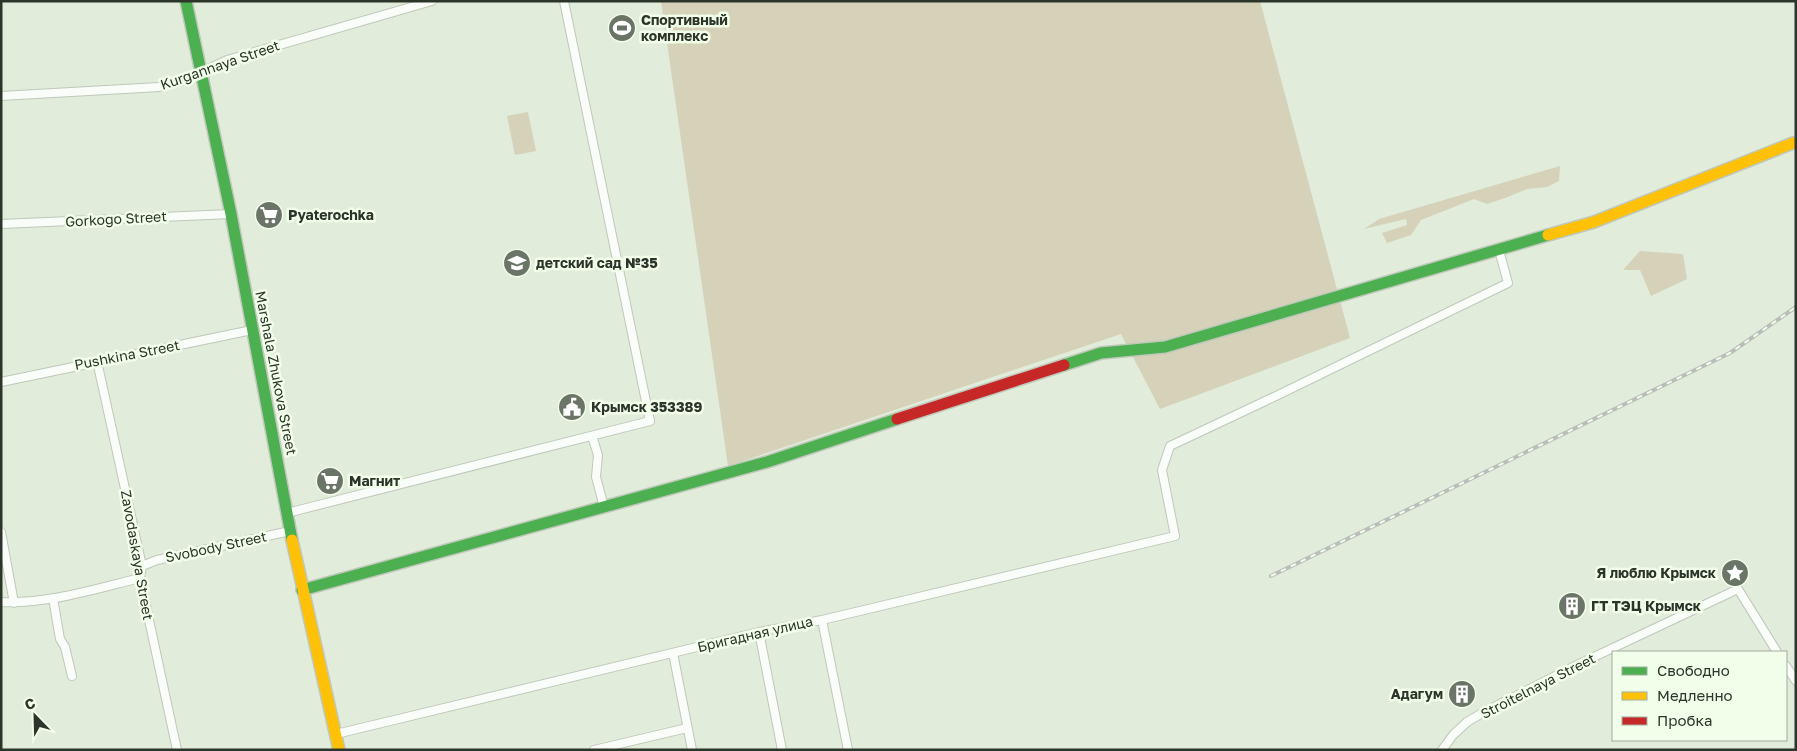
<svg xmlns="http://www.w3.org/2000/svg" width="1797" height="751" font-family="'Golos Text',sans-serif">
<style>
.green{fill:#d5d2b9}
.lines{fill:none;stroke-linecap:round;stroke-linejoin:round}
.street-casing{stroke:#bfc8ba;stroke-width:10}
.fast-casing{stroke:#bfc8ba;stroke-width:14}
.slow-casing{stroke:#bfc8ba;stroke-width:14}
.jam-casing{stroke:#bfc8ba;stroke-width:14}
.street{stroke:#fafcfa;stroke-width:8}
.fast{stroke:#4caf50;stroke-width:11}
.slow{stroke:#ffc107;stroke-width:11}
.jam{stroke:#c62828;stroke-width:11}
.rail-casing{stroke:#bbbdb9;stroke-width:4}
.rail{stroke:#f0feea;stroke-width:2;stroke-dasharray:5.5;stroke-linecap:butt}
.labels{text-anchor:middle;stroke-width:5;stroke-linejoin:round;paint-order:stroke}
.poi-label{font-size:14px;font-weight:bold;fill:#2c3529;stroke:#f0feea;text-anchor:start}
.street-label{font-size:14px;fill:#2c3529;stroke:#f0feea}
</style>
<rect width="100%" height="100%" fill="#e1ecdb"/>
<!-- green -->
<path class="green" d="M661 1H1260L1350 338 1160 409 1121 334 728 466Z
M528 112 536 151 515 155 507 116Z
M1560 166 1559 181 1547 187 1527 189 1505 198 1487 204 1474 199 1421 220 1411 235 1387 243 1382 233 1407 225 1406 219 1364 229 1379 219Z
M1640 251 1683 254 1687 279 1651 296 1640 270H1623Z"/>
<g class="lines">
<!-- street casing -->
<g class="street-casing">
<path id="street" d="M1 96 159 87 182 81 227 60 432 1
M1 224 231 214
M97 361 142 566 140 578 177 750
M1 382 252 330
M592 436 598 455 596 477 604 507
M287 513 650 421 564 1
M1 532 14 603
M142 566 157 560 290 531
M53 598 60 639 65 647 72 676
M1 602C48 604 95 589 140 578
M822 620 848 750
M759 632 782 750
M673 653 692 750
M1786 666 1796 681
M336 734 759 632 822 620 1175 536 1162 470 1170 446 1276 396 1508 283 1499 250
M594 750 687 728
M1442 750 1453 735 1467 722 1484 712 1579 664 1738 589 1777 652"/>
</g>
<!-- fast casing -->
<g class="fast-casing">
<path id="fast" d="M186 1 231 214 292 540
M1064 365 1101 353 1165 347 1548 235
M302 590 767 462 897 419"/>
</g>
<!-- slow casing -->
<g class="slow-casing">
<path id="slow" d="M1548 235 1594 222 1793 143
M292 540 339 750"/>
</g>
<!-- jam casing -->
<g class="jam-casing">
<path id="jam" d="M897 419 1064 365"/>
</g>
<!-- street -->
<use href="#street" class="street"/>
<!-- fast -->
<use href="#fast" class="fast"/>
<!-- slow -->
<use href="#slow" class="slow"/>
<!-- jam -->
<use href="#jam" class="jam"/>
<!-- rail casing -->
<g class="rail-casing">
<path id="rail" d="M1271 576 1730 353 1796 307"/>
</g>
<!-- rail -->
<use href="#rail" class="rail"/>
</g>
<!-- icons -->
<defs>
<g id="stadium-disc" transform="scale(1.4375)"><circle r="9.5" fill="#6b7567" stroke="#f0feea"/><path d="M0-5a6.5 5 0 1 0 0 10a6.5 5 0 1 0 0-10ZM-3.5-1.8h7v3.6h-7Z" fill="#fff"/></g>
<g id="supermarket-disc" transform="scale(1.4375)"><circle r="9.5" fill="#6b7567" stroke="#f0feea"/><path d="M-6-5.5h2.5l.6 2H6L4.5 2H-2.5L-4.4-4H-6ZM-1.5 3.2a1.3 1.3 0 1 0 .1 0ZM3 3.2a1.3 1.3 0 1 0 .1 0Z" fill="#fff"/></g>
<g id="school-disc" transform="scale(1.4375)"><circle r="9.5" fill="#6b7567" stroke="#f0feea"/><path d="M0-5L7-2L0 1L-7-2ZM-4 1L0 2.5L4 1V4Q0 6-4 4Z" fill="#fff"/></g>
<g id="civic-disc" transform="scale(1.4375)"><circle r="9.5" fill="#6b7567" stroke="#f0feea"/><path d="M-.6-6.5H3V-4.5H.6V-3L4-1V1h2V6H-6V1h2V-1L-.6-3ZM-1.2 2.5V6h2.4V2.5Z" fill="#fff"/></g>
<g id="sight-disc" transform="scale(1.4375)"><circle r="9.5" fill="#6b7567" stroke="#f0feea"/><path d="M0-6L1.8-2.2L6-1.7L2.9 1.2L3.7 5.4L0 3.3L-3.7 5.4L-2.9 1.2L-6-1.7L-1.8-2.2Z" fill="#fff"/></g>
<g id="building-disc" transform="scale(1.4375)"><circle r="9.5" fill="#6b7567" stroke="#f0feea"/><path d="M-4-6H4V6H1V3H-1V6H-4ZM-2.5-4.3h1.7v1.8h-1.7ZM.8-4.3h1.7v1.8H.8ZM-2.5-1h1.7V.8h-1.7ZM.8-1h1.7V.8H.8Z" fill="#fff"/></g>
</defs>
<g fill-rule="evenodd">
<use href="#stadium-disc" x="622" y="28"/>
<use href="#supermarket-disc" x="269" y="215"/>
<use href="#school-disc" x="517" y="263"/>
<use href="#civic-disc" x="572" y="407"/>
<use href="#supermarket-disc" x="330" y="481"/>
<use href="#sight-disc" x="1735" y="573"/>
<use href="#building-disc" x="1572" y="606"/>
<use href="#building-disc" x="1462" y="694"/>
</g>
<g class="labels">
<!-- poi labels -->
<g class="poi-label">
<text x="641" y="25">Спортивный<tspan x="641" dy="16">комплекс</tspan></text>
<text x="288" y="220">Pyaterochka</text>
<text x="536" y="268">детский сад №35</text>
<text x="591" y="412">Крымск 353389</text>
<text x="349" y="486">Магнит</text>
<text x="1716" y="578" text-anchor="end">Я люблю Крымск</text>
<text x="1591" y="611">ГТ ТЭЦ Крымск</text>
<text x="1443" y="699" text-anchor="end">Адагум</text>
</g>
<!-- street labels -->
<g class="street-label">
<text transform="translate(220 65) rotate(-19)" y="5">Kurgannaya Street</text>
<text transform="translate(116 219) rotate(-3)" y="5">Gorkogo Street</text>
<text transform="translate(127 355) rotate(-11)" y="5">Pushkina Street</text>
<text transform="translate(276 373) rotate(79)" y="5">Marshala Zhukova Street</text>
<text transform="translate(216 547) rotate(-12)" y="5">Svobody Street</text>
<text transform="translate(137 555) rotate(80)" y="5">Zavodaskaya Street</text>
<text transform="translate(755 634) rotate(-13)" y="5">Бригадная улица</text>
<text transform="translate(1538 686) rotate(-27)" y="5">Stroitelnaya Street</text>
</g>
</g>
<!-- border -->
<rect width="1797" height="751" fill="none" stroke="#2c3529" stroke-width="5"/>
<!-- legend -->
<rect x="1612" y="651" width="175" height="90" fill="#f0feea" stroke="#a2ae9d"/>
<rect x="1622" y="667" width="25" height="8" fill="#4caf50" stroke="#a2ae9d"/>
<text x="1657" y="676" font-size="15" fill="#2c3529">Свободно</text>
<rect x="1622" y="692" width="25" height="8" fill="#ffc107" stroke="#a2ae9d"/>
<text x="1657" y="701" font-size="15" fill="#2c3529">Медленно</text>
<rect x="1622" y="717" width="25" height="8" fill="#c62828" stroke="#a2ae9d"/>
<text x="1657" y="726" font-size="15" fill="#2c3529">Пробка</text>
<!-- north arrow -->
<g transform="translate(35 716) rotate(337)" stroke="#f0feea" stroke-width="4" paint-order="stroke">
<path d="M0-4L9 19L0 12L-9 19Z" fill="#2c3529"/>
<text y="-8" font-size="14" font-weight="bold" text-anchor="middle" fill="#2c3529">С</text>
</g>
</svg>
